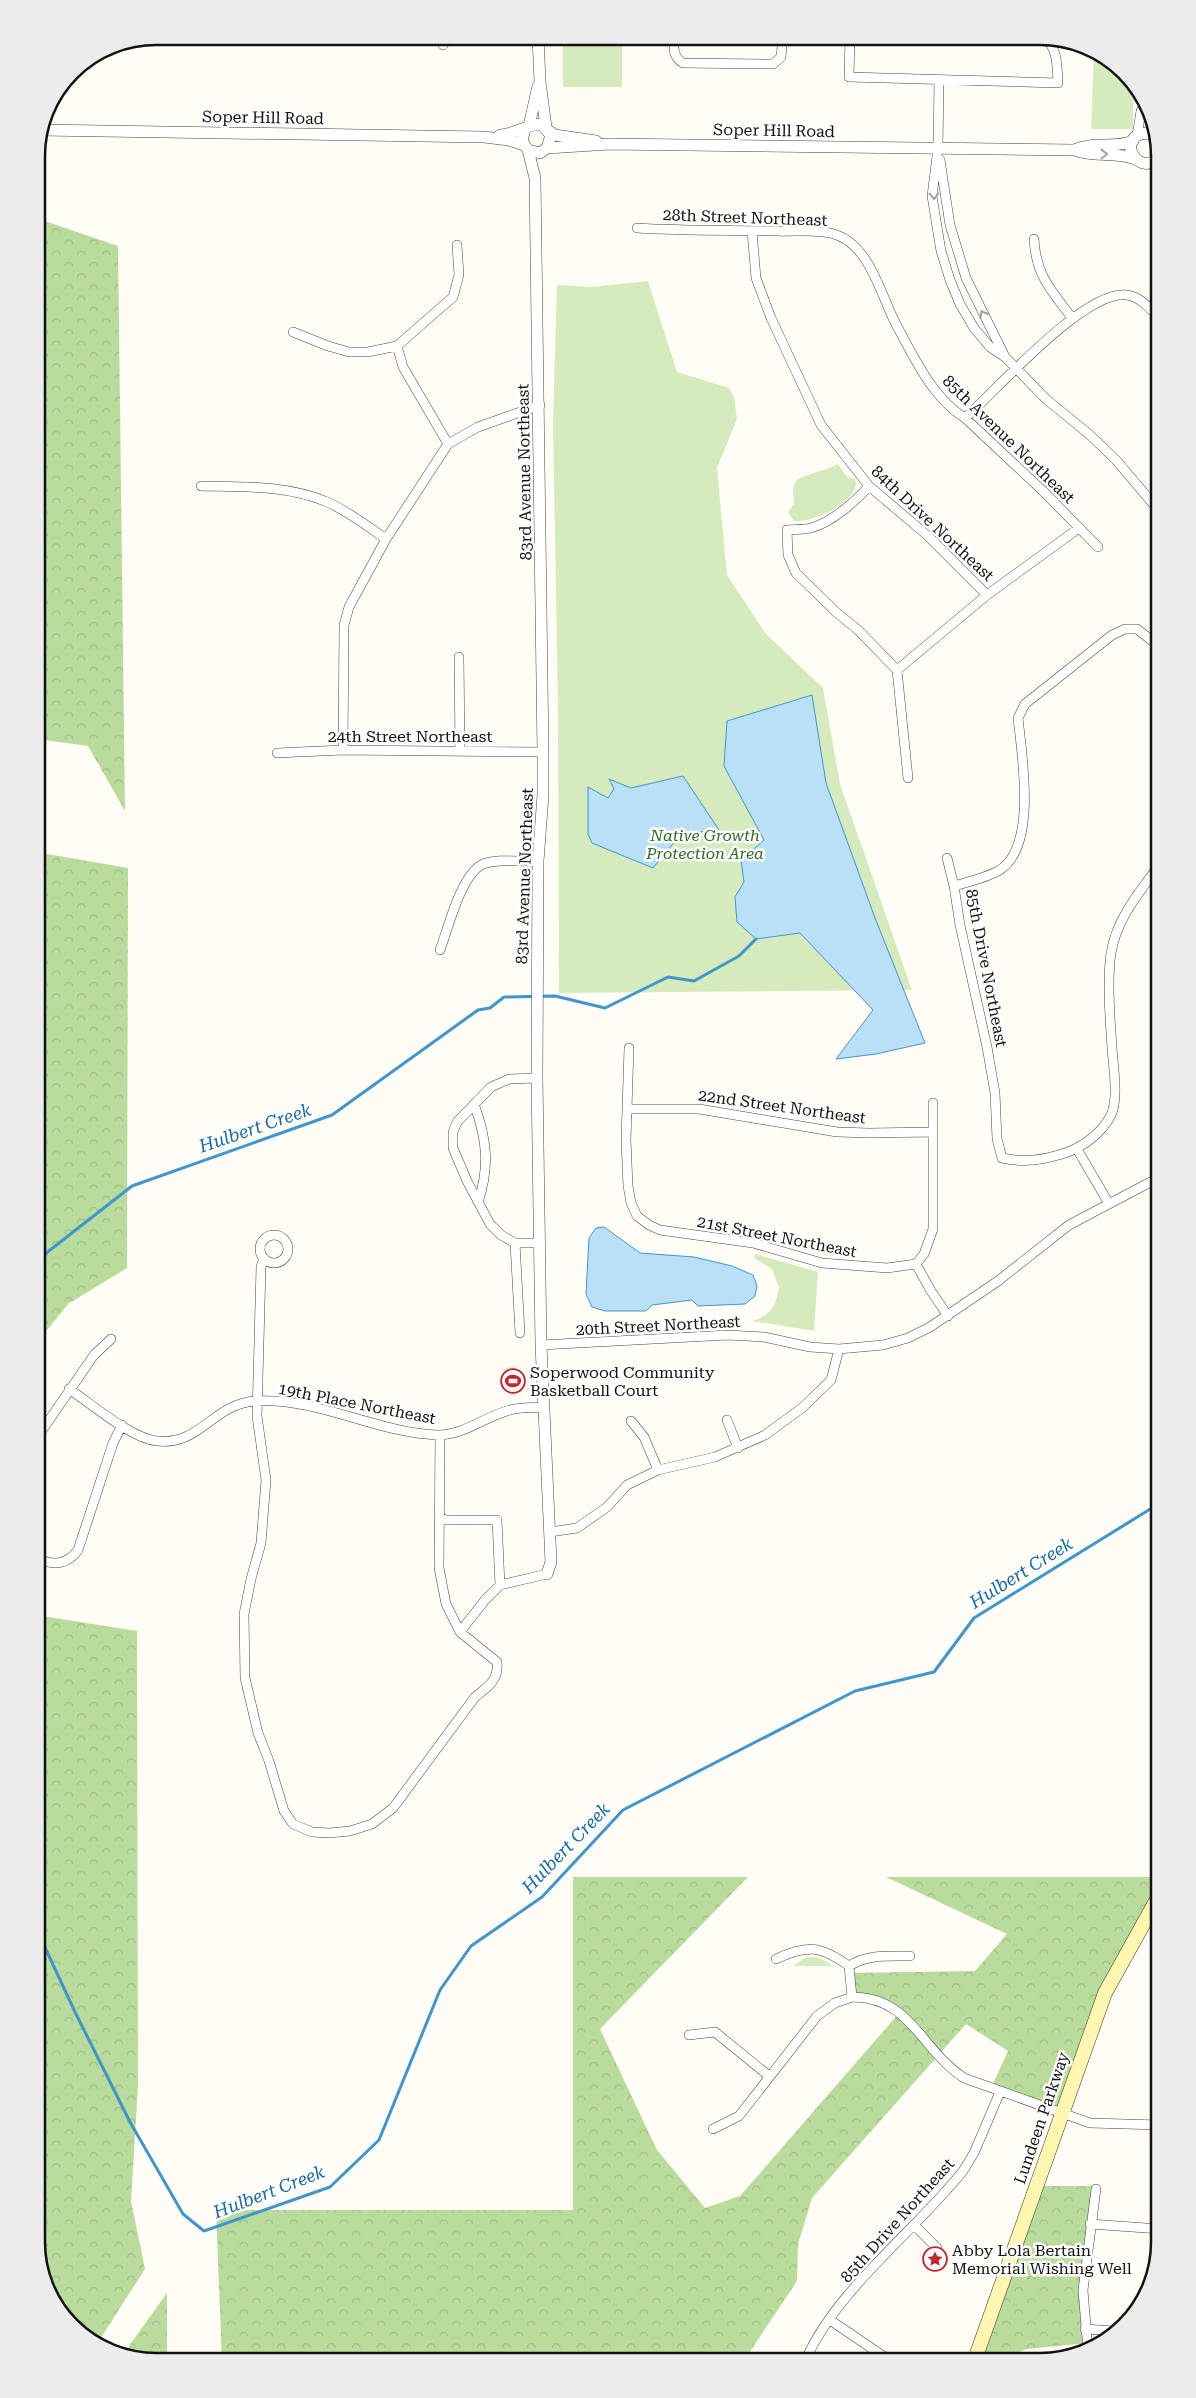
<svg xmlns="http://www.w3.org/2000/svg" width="1196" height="2398" font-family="'Roboto Serif',serif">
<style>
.forest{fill:url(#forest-crowns)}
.park{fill:#d5ebbd}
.pitch{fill:#e6f2cf}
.water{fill:#b9e0f7;stroke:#3f96cf}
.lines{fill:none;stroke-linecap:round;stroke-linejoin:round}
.stream{stroke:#3f96cf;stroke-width:3}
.minor-casing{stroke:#444;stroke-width:10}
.tertiary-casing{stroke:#444;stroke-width:12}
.secondary-casing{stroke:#333;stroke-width:15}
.minor{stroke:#fff;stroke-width:9}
.tertiary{stroke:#fff;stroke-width:11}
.secondary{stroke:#fff6b0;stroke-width:14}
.oneway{stroke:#a0a0a0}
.labels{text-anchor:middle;stroke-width:5;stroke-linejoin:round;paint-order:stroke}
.street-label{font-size:16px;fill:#111;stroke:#fff}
.park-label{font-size:16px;font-style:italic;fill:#2f6b1f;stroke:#fff}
.poi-label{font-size:16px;fill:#111;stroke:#fff;text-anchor:start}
.water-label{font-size:18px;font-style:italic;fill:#1768a6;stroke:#fff}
.rim{fill:none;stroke:#111;stroke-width:2.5}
</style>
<defs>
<pattern id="forest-crowns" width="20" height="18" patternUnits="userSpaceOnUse" patternTransform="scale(1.25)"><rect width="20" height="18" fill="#b9dc9c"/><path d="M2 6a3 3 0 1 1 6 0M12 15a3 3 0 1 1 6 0" fill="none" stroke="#9ebc85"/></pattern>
</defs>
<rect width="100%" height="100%" fill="#fffdf5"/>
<!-- forest -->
<path class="forest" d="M36 218 118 246 125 811 88 746 36 739Z
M36 852 128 868 127 1268 68 1304 36 1344Z
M36 1615 137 1631 138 2086 131 2201 145 2269 97 2344 89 2341 45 2288 36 2242Z
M573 1877H748L600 2029 657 2150 705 2208 740 2196 900 2012 852 1997 850 1973 975 1971 1007 1934 886 1877H1160V1913L1153 1908 1121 1960 1061 2114 991 2088 1008 2051 966 2024 812 2198 798 2244 797 2281 743 2362H222L216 2210H573Z
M1036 2186H1099L1083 2290 1087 2343 1027 2349 989 2362H974Z
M167 2293V2362H148L124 2353Z"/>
<!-- park -->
<path class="park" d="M563 36H622V87H563Z
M1094 54 1113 61 1133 87V129H1091Z
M648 281 677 372 729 388 734 397 737 419 717 468 727 575 766 634 823 688 840 784 912 990 559 993 558 706 553 422 557 285 593 287Z
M838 464 847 477 855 479C863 500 811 524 794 521L788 512 794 504 793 488 796 480C810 473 824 471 838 464Z
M755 1254 818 1272 814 1331 752 1321C769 1316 776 1307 779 1288L772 1269 754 1258Z
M813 1957 822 1959 833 1966H793L805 1958Z"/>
<!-- pitch -->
<path class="pitch" d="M515 1365 523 1392 510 1396 503 1369Z"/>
<!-- water -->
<path class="water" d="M812 695 826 783 875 918 925 1043 876 1054 836 1059 873 1010 800 933 756 939 737 922 735 897 744 882 741 860 764 840 724 766 727 721Z
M683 776 719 830 681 834 653 868 592 843 588 834V787L608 798 614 789 609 779 631 788Z
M604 1227 640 1253 694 1257 732 1266 753 1275 757 1286 755 1296 745 1304 698 1306 692 1300 652 1305 646 1311H605L592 1307 586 1294 589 1238 596 1228Z"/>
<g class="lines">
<!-- stream -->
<path class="stream" d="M36 1261 132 1186 332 1115 478 1010 490 1008 504 997 555 996 605 1008 668 977 694 981 739 956 756 939
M36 1928 75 2012 130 2122 183 2214 204 2231 330 2187 379 2140 440 1990 471 1946 542 1897 623 1810 855 1691 934 1672 974 1618 1160 1503"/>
<!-- minor casing -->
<g class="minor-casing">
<path id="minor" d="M674 36C674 48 672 56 683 63L773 64 781 57 783 36
M850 36 849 77 1058 83C1057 66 1058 48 1044 37
M443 45 450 36
M939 80 938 148 932 196 941 251 950 280 960 304 974 328 990 347 1005 357 1046 399 1090 435 1116 460 1160 512
M1152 115 1156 135
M1137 136 1141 111 1146 104
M940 160 950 225 966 278 1005 357
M637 228C683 231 731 230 777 231 795 232 817 229 834 234 871 245 881 298 898 328 916 361 933 398 965 418L1043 491 1098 547
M752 231 756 278 771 318 821 425 869 486 928 536 987 595
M1034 239C1036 276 1051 290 1072 318
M293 332 328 346 349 352H368L397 346 453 297 459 275 457 245
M397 346 403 367 448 444
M965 418C997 390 1085 289 1127 295 1141 297 1150 309 1160 319
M201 486C243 487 287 485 327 502 348 511 367 526 386 539
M869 486C855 502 832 522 811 528 803 530 794 529 787 530L788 555 796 573 836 612 858 630 897 670 908 778
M459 657 460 750
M897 670 987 595 1079 528
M343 750 344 625 349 607 386 539 448 444 478 427 540 405
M277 753 343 750 543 752
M947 858 954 886
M1160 864C1140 892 1117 917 1111 953 1107 980 1110 1019 1112 1047 1113 1066 1119 1098 1111 1115 1102 1133 1083 1147 1065 1153 1043 1160 1025 1163 1002 1158L997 1139 995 1093 987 1047 960 925 954 886C968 882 985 878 998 871 1038 849 1022 756 1018 718L1025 704 1112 635 1125 629H1137L1160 647
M440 950C448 929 461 874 483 864 498 858 522 862 538 861
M629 1048 626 1140 628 1186 631 1203 637 1216 649 1225 660 1230 753 1243 822 1263 887 1268 916 1264
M537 1078 509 1079 491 1087 457 1122 453 1132V1148L467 1181 490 1224 501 1235 515 1243H540
M933 1103V1229L924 1254 916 1264 931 1291 948 1316
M474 1104C487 1139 490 1167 478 1202
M628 1109H699L837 1132 869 1133 932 1132
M1077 1149 1108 1202
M260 1249a14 14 0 1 1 28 0a14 14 0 1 1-28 0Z
M515 1243 520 1333
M264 1258 261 1267 257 1416 266 1480 261 1543 251 1579 244 1614 245 1678 258 1733 269 1761 284 1811 293 1824 312 1832 329 1833 350 1831 372 1824 393 1808 475 1697C488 1687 499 1680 497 1662L460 1632 446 1604 439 1568 440 1435
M541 1345 728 1335 764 1337 810 1347 839 1349 883 1345 908 1338 930 1327 998 1281 1069 1225 1160 1177
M69 1389C92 1404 130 1438 157 1441 200 1446 213 1404 255 1401 318 1397 376 1433 438 1435 465 1435 485 1416 510 1410 520 1407 533 1408 544 1407
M727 1420 738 1448
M631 1421 644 1437 658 1470
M36 1439 94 1355 111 1339
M439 1517 446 1520H497L500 1585
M550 1532 577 1528 607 1507 627 1485 658 1470 715 1457 765 1435 802 1408 831 1380 839 1349
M36 1558C53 1566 67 1565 78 1550L113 1443 122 1425
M460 1632 485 1600 500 1585 547 1574
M776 1959C808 1944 821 1946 849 1966 868 1954 888 1956 910 1956
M852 1997C911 1997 921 2050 964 2078L1090 2123 1160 2125
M689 2035 715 2032 769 2076
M713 2129 739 2116 817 2016 835 2003 852 1997 849 1966
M1090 2224 1160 2229
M915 2226 937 2248
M830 2320 889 2360
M1085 2329 1113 2331
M1088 2351 1083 2290 1096 2189
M805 2362C833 2293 916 2230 963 2171L974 2153 1000 2092"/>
</g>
<!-- tertiary casing -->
<g class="tertiary-casing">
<path id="tertiary" d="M538 36 540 82 546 127
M529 126 538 86
M41 130 484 137 509 140 524 145
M549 131 555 135 596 141
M500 135C515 135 530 122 542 125L551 135 547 148 540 153 528 150 522 141 525 129
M1156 136C1151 133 1147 132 1141 134 1116 142 1142 180 1160 155
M547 148 610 144 1074 150C1094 158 1115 151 1135 159
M528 150 535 178 543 752V795L538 861 537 1078 541 1345 551 1562 547 1574
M1074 150C1093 141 1114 149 1133 141"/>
</g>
<!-- secondary casing -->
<g class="secondary-casing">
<path id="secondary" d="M974 2362 1105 1993 1160 1894"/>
</g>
<!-- minor -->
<use href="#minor" class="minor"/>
<!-- tertiary -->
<use href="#tertiary" class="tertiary"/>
<!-- secondary -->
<use href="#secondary" class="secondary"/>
</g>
<!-- one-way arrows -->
<defs><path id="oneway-chevron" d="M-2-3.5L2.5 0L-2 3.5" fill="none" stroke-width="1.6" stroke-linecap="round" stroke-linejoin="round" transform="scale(1.25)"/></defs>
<g class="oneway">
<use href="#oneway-chevron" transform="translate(1104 154) rotate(-1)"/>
<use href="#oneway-chevron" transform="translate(934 196) rotate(89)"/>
<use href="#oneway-chevron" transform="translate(983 314) rotate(-120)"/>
</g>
<!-- icons -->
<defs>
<g id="stadium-ring" transform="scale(1.25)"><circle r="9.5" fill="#fff" stroke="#c4262e" stroke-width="1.5"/><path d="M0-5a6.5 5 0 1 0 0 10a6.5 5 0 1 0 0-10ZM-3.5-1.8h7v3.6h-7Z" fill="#c4262e"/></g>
<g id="sight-ring" transform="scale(1.25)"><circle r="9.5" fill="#fff" stroke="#c4262e" stroke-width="1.5"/><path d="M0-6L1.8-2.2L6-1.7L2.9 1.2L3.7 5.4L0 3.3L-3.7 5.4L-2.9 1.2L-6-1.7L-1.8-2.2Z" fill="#c4262e"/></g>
</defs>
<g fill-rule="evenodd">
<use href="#stadium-ring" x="513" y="1381"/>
<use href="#sight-ring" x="935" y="2259"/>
</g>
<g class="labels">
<!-- street labels -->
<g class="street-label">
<text transform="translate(263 117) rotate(1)" y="6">Soper Hill Road</text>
<text transform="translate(774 130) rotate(1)" y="6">Soper Hill Road</text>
<text transform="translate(745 217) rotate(2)" y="6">28th Street Northeast</text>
<text transform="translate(1009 439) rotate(44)" y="6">85th Avenue Northeast</text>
<text transform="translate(524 472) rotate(-91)" y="6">83rd Avenue Northeast</text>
<text transform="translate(933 523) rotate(43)" y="6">84th Drive Northeast</text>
<text x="410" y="742">24th Street Northeast</text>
<text transform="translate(524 876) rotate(-88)" y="6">83rd Avenue Northeast</text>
<text transform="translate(987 968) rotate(79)" y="6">85th Drive Northeast</text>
<text transform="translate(782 1106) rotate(8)" y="6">22nd Street Northeast</text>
<text transform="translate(777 1236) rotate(11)" y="6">21st Street Northeast</text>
<text transform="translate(658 1325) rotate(-3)" y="6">20th Street Northeast</text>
<text transform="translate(357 1403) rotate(11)" y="6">19th Place Northeast</text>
<text transform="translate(1041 2118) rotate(-71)" y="6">Lundeen Parkway</text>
<text transform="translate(897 2220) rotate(-48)" y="6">85th Drive Northeast</text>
</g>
<!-- park labels -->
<g class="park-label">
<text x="705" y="841">Native Growth<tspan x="705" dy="18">Protection Area</tspan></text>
</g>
<!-- poi labels -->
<g class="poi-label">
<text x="530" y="1378">Soperwood Community<tspan x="530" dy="18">Basketball Court</tspan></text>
<text x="952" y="2256">Abby Lola Bertain<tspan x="952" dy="18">Memorial Wishing Well</tspan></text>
</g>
<!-- water labels -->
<g class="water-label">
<text transform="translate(255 1128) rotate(-19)" y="6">Hulbert Creek</text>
<text transform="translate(1021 1573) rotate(-32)" y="6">Hulbert Creek</text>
<text transform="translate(566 1848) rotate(-46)" y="6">Hulbert Creek</text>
<text transform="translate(269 2192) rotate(-21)" y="6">Hulbert Creek</text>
</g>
</g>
<!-- crop -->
<path d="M0 0H1196V2398H0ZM156 45H1040A111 111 0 0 1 1151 156V2242A111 111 0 0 1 1040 2353H156A111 111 0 0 1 45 2242V156A111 111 0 0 1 156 45Z" fill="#ececec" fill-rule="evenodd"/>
<path class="rim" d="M156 45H1040A111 111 0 0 1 1151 156V2242A111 111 0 0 1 1040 2353H156A111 111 0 0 1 45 2242V156A111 111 0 0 1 156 45Z"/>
</svg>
